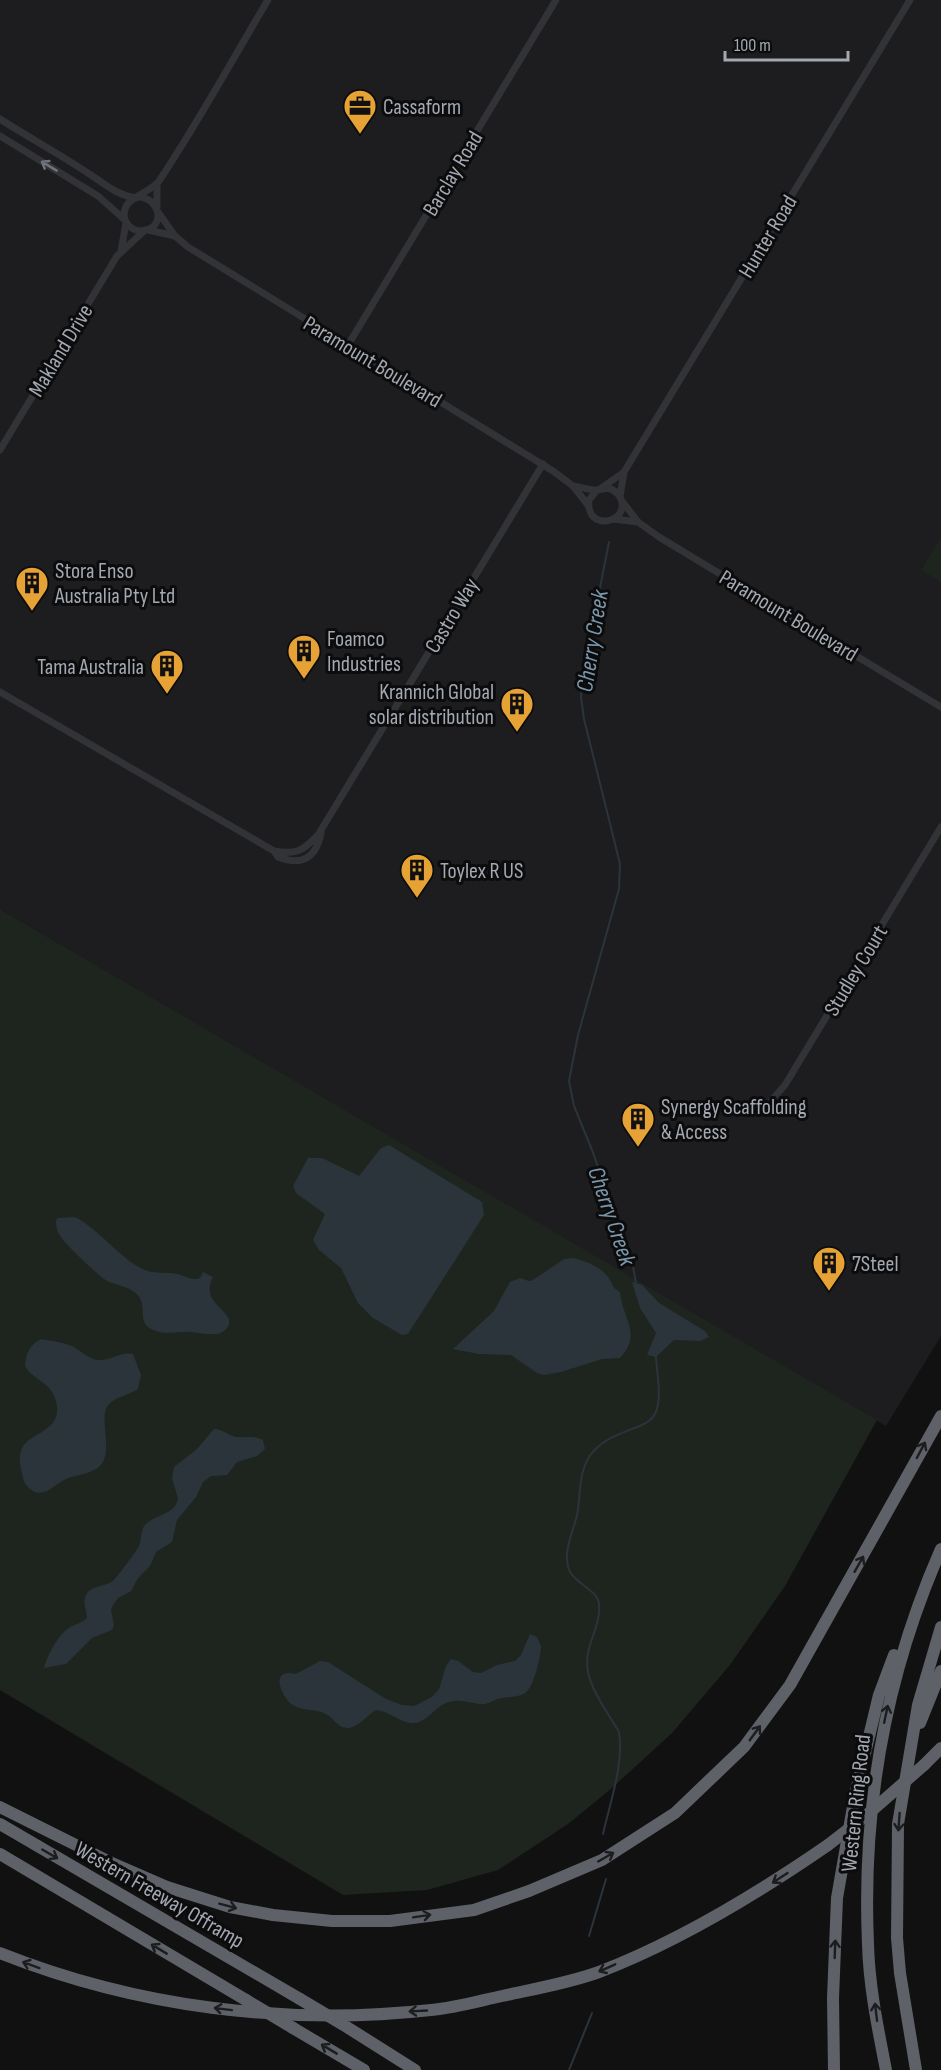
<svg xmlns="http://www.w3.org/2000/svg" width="941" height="2070" font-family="'Sofia Sans Condensed',sans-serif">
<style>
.built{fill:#1d1d1f}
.green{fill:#1d251e}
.water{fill:#2b343a}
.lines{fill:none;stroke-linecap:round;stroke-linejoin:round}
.stream{stroke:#2b343a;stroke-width:2}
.minor{stroke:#323337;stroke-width:7}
.motorway{stroke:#5e6168;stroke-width:12}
.motorway-bridge{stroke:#5e6168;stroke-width:12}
.oneway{stroke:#70737b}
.oneway2{stroke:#1c1d1f}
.labels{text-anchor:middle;stroke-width:6;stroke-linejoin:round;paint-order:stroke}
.poi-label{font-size:22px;fill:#a3a8b2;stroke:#0c0c0d;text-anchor:start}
.street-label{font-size:22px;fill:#a3a8b2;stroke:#0c0c0d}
.water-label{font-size:24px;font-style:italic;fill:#7b97ac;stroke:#0c0c0d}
</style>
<rect width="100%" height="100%" fill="#111112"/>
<!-- built -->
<path class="built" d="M0 0H941V1336L886 1426 0 909Z"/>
<!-- green -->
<path class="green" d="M941 537V582L921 570Z
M0 909 877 1420 785 1586 730 1665 672 1733 612 1788 568 1824 498 1870 427 1890 343 1895 0 1690Z"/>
<!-- water -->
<path class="water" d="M389 1145 482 1202 484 1215 408 1334 402 1335 373 1318 358 1303 341 1268 319 1250 313 1240 325 1214 296 1193 293 1186 308 1158H322L359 1176 381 1148Z
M75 1217C99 1229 121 1260 145 1270 155 1274 167 1272 178 1274 185 1276 193 1281 200 1278L203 1272 213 1277C198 1306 239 1311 227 1328 224 1332 219 1334 215 1334 207 1335 200 1333 192 1332 178 1331 164 1336 151 1329 135 1320 151 1303 133 1291 124 1285 113 1285 104 1279 97 1274 65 1244 61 1237 57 1232 56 1227 56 1220L58 1218Z
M574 1258C587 1262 600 1266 608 1277 613 1284 612 1288 620 1292 622 1318 643 1334 620 1358L602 1359 561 1372 544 1375 537 1373 511 1355 479 1354 453 1349 494 1311 510 1282 520 1278 529 1281 533 1280 564 1259Z
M632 1282 642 1285 659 1303 705 1331 709 1337 700 1341 674 1340 656 1357 647 1355 656 1333 640 1308Z
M41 1339C52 1341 63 1342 74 1347 82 1352 90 1360 100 1360 112 1360 122 1351 133 1354L141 1375 138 1389C129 1395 116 1397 109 1404 98 1415 112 1445 103 1462 96 1474 78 1474 66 1479 54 1484 44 1500 30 1489 26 1486 24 1482 23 1478 21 1469 18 1459 21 1451 27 1431 67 1433 55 1398 50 1382 32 1379 25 1366 26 1354 29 1345 41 1339Z
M214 1429C223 1429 230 1437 238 1437 249 1438 253 1435 263 1440L265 1449 257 1456 237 1462 227 1475 211 1476 203 1482 196 1497 177 1520 172 1542 156 1552 150 1566 138 1578 131 1591 118 1598 113 1605 111 1610 114 1625 112 1630 92 1638 66 1664 44 1668C48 1654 58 1635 70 1627 76 1624 82 1623 87 1618 87 1610 82 1603 86 1595 91 1585 106 1587 114 1580 117 1577 138 1549 139 1546 142 1539 140 1529 146 1524 157 1514 174 1515 178 1499L172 1478 174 1467 197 1449Z
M530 1634 537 1637C538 1640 540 1643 541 1646 541 1655 534 1688 525 1693 518 1698 506 1696 498 1699 494 1700 490 1703 485 1704 473 1705 463 1698 449 1702 434 1706 427 1725 410 1723 398 1721 389 1711 376 1710 367 1715 360 1726 349 1728 338 1729 334 1718 326 1714 315 1708 300 1712 290 1703 279 1692 271 1668 296 1674L320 1661 328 1662 386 1699 402 1705 414 1706 432 1697 439 1689 446 1666 451 1659 458 1661 473 1672 481 1673 497 1665 515 1661 521 1655Z"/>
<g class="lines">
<!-- stream -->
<path class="stream" d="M609 542 582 679 581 697 584 719 620 864 619 889 578 1035 569 1081 574 1106 592 1150 633 1266 636 1284
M603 1834C610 1802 624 1765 619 1732 606 1709 582 1681 588 1653 591 1637 601 1621 599 1604 598 1591 578 1585 570 1572 568 1568 567 1563 567 1559 566 1544 574 1529 577 1515 581 1495 578 1475 589 1457 603 1436 626 1433 646 1423 653 1419 657 1411 658 1404 661 1388 656 1371 656 1354
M589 1936 606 1879
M569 2070 592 2013"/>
<!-- minor -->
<path class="minor" d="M0 119C30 138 61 155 91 175 106 185 117 195 136 198
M0 136 98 196 125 220
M139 197C159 198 166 225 146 230 133 234 121 222 125 209 128 197 151 192 159 181 198 123 232 60 268 0
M157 208V184
M158 212 175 236 188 247 553 471 573 486 588 505
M148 230 175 236
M121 251 126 223
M348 345 556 0
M0 450 117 256 144 231
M573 486C580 487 589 490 597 490 602 490 605 487 611 489 615 491 619 494 621 499 630 524 585 532 589 500L597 490
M600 489 624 472
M620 497 624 472 910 0
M622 501 638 522 659 537 941 707
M614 519 638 522
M0 692 274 851 278 857C301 866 316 859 321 833
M274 851C296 855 303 851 318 835L543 464
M764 1109 785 1085 941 827"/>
<!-- motorway -->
<path class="motorway" d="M920 1723 941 1671
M924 1765 941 1748
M0 1807 114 1864 167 1887 230 1907 273 1915 332 1921H390L474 1910 529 1891 602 1860 675 1813 744 1747 790 1685 941 1416
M0 1824 300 1999
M0 1854 246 2000
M0 1953C136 2007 285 2026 431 2010 455 2008 479 2001 502 1996 534 1989 569 1983 599 1972 680 1941 757 1894 828 1845
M342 2024 415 2070
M293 2028 364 2070
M834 2070 833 1998 837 1898 855 1795 879 1695 894 1655
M886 2070C878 2029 869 1986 868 1944 862 1807 886 1674 941 1549
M916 2070 900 1973 897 1938 898 1824 918 1705 941 1627"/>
<!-- motorway-bridge -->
<path class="motorway-bridge" d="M828 1845 868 1814 924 1765
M300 1999 342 2024
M246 2000 293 2028"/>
</g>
<!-- one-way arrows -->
<defs><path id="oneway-shaft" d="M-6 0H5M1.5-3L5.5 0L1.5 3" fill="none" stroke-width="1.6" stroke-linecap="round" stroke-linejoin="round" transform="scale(1.5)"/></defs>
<use class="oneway" href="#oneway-shaft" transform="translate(49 166) rotate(-149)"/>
<g class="oneway2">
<use href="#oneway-shaft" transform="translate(921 1450) rotate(-62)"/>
<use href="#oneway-shaft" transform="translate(859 1564) rotate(-60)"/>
<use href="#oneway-shaft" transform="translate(886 1714) rotate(-78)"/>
<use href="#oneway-shaft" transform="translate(755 1733) rotate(-54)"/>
<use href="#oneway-shaft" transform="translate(899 1822) rotate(94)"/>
<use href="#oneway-shaft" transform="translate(50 1854) rotate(30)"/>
<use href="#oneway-shaft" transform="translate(606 1857) rotate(-30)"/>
<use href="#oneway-shaft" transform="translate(780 1878) rotate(147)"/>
<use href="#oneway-shaft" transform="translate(228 1906) rotate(15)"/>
<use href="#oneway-shaft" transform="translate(422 1916) rotate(-9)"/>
<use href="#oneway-shaft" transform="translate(159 1949) rotate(-149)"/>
<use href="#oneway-shaft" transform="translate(835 1949) rotate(-88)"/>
<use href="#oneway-shaft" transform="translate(31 1965) rotate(-160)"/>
<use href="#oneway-shaft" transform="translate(607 1968) rotate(156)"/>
<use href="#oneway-shaft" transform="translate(223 2009) rotate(-173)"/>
<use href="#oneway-shaft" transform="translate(418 2011) rotate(177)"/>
<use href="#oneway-shaft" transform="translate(876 2012) rotate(-97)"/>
<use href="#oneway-shaft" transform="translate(329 2049) rotate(-149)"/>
</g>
<!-- icons -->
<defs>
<g id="office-pin" transform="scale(1.725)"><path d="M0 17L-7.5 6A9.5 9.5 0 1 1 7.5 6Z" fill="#e6a234" stroke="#0c0c0d"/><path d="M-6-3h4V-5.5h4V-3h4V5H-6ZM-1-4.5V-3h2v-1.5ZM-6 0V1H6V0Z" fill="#111"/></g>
<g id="building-pin" transform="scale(1.725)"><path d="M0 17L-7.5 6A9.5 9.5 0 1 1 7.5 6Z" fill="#e6a234" stroke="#0c0c0d"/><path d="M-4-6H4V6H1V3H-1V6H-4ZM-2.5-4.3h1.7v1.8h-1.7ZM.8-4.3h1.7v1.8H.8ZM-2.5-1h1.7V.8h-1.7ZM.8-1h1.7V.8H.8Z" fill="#111"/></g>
</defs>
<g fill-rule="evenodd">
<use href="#office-pin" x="360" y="106"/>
<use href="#building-pin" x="32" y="583"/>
<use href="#building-pin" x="304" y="651"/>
<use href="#building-pin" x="167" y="666"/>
<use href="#building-pin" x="517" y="704"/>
<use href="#building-pin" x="417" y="870"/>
<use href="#building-pin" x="638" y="1119"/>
<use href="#building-pin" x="829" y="1263"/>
</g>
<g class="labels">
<!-- poi labels -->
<g class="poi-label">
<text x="383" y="114">Cassaform</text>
<text x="55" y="578">Stora Enso<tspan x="55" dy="25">Australia Pty Ltd</tspan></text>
<text x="327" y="646">Foamco<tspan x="327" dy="25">Industries</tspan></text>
<text x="144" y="674" text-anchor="end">Tama Australia</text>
<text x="494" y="699" text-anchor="end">Krannich Global<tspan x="494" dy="25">solar distribution</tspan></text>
<text x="440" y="878">Toylex R US</text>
<text x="661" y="1114">Synergy Scaffolding<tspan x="661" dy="25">&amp; Access</tspan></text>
<text x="852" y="1271">7Steel</text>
</g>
<!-- street labels -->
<g class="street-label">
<text transform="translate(452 173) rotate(-59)" y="8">Barclay Road</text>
<text transform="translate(767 236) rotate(-59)" y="8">Hunter Road</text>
<text transform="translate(60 350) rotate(-59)" y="8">Makland Drive</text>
<text transform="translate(373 361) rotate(31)" y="8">Paramount Boulevard</text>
<text transform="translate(451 615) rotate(-59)" y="8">Castro Way</text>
<text transform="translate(789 615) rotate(31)" y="8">Paramount Boulevard</text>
<text transform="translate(855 970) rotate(-59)" y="8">Studley Court</text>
<text transform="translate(855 1803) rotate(-84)" y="8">Western Ring Road</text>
<text transform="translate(160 1894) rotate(30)" y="8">Western Freeway Offramp</text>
</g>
<!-- water labels -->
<g class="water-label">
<text transform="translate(592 641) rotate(-81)" y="8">Cherry Creek</text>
<text transform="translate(612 1216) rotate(71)" y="8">Cherry Creek</text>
</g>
</g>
<!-- scale -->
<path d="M725 51v9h123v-9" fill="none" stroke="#a3a8b2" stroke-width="3"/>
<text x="734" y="51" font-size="18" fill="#a3a8b2" stroke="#0c0c0d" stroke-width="4.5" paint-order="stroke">100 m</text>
</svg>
